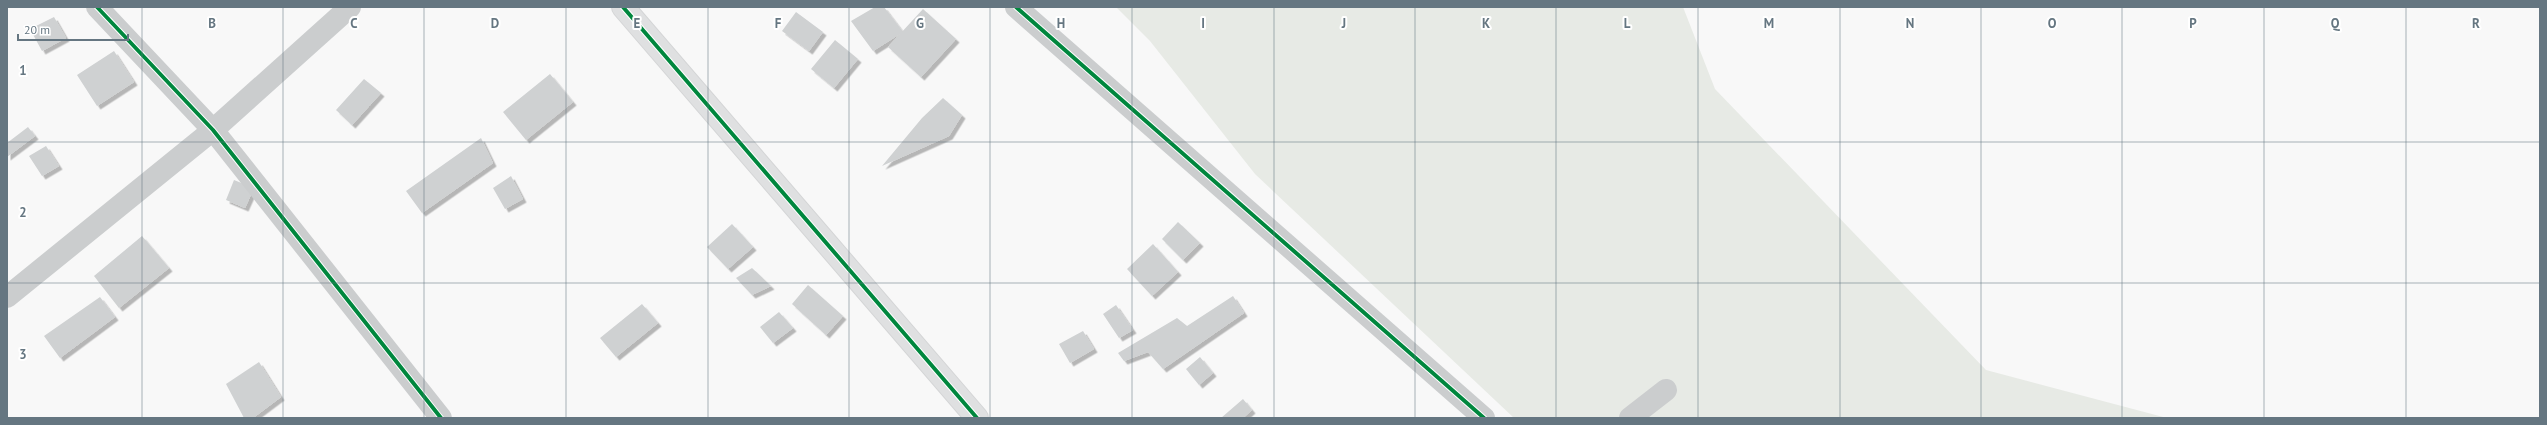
<svg xmlns="http://www.w3.org/2000/svg" width="2547" height="425" font-family="'PT Sans',sans-serif">
<style>
.green{fill:#e7eae5}
.building{fill:#cfd1d2;filter:url(#shadow)}
.lines{fill:none;stroke-linecap:round;stroke-linejoin:round}
.secondary-casing{stroke:#d4d5d6;stroke-width:24}
.street{stroke:#cbcdce;stroke-width:22}
.secondary{stroke:#dfe0e1;stroke-width:22}
.cycleway-casing{stroke:#fff;stroke-width:6}
.cycleway{stroke:#00873e;stroke-width:4}
.grid{fill:none;stroke:#657681;stroke-width:1;stroke-opacity:0.55}
.grid-label{font-size:13px;text-anchor:middle;font-weight:bold;fill:#657681;stroke:#fff;stroke-width:4;stroke-linejoin:round;paint-order:stroke}
</style>
<defs>
<filter id="shadow"><feDropShadow dx="3.5" dy="3.5" stdDeviation="0" flood-color="#0004"/></filter>
</defs>
<rect width="100%" height="100%" fill="#f8f8f8"/>
<!-- green -->
<path class="green" d="M1116 7H1683L1715 89 1986 370 2167 418H1514L1255 174 1150 41Z"/>
<!-- building -->
<path class="building" d="M875 7H884L903 32 873 51 851 21Z
M923 9 956 39 921 77 888 47Z
M796 12 823 32 809 51 782 31Z
M54 17 66 38 42 51 30 29Z
M835 40 858 59 834 88 811 69Z
M114 51 134 82 97 106 77 75Z
M550 74 573 102 526 140 503 112Z
M364 79 381 93 352 125 336 110Z
M943 98 962 115 949 136 882 166 922 118Z
M28 127 35 136 7 157V143Z
M481 138 493 163 422 213 406 191Z
M46 146 59 166 42 176 29 156Z
M511 176 523 199 505 209 493 188Z
M234 180 254 188 245 208 226 200Z
M1178 222 1200 243 1183 260 1162 239Z
M732 224 753 247 728 269 707 247Z
M142 236 169 268 119 308 94 276Z
M1153 244 1178 272 1152 296 1127 269Z
M752 268 771 286 752 295 736 278Z
M808 285 843 316 826 335 792 304Z
M1233 296 1244 313 1163 369 1148 352 1124 361 1118 353 1177 318 1187 326Z
M100 297 115 317 60 358 44 336Z
M642 304 658 323 616 357 600 338Z
M1116 305 1133 330 1119 338 1103 314Z
M779 312 793 328 773 343 760 327Z
M1083 331 1094 349 1070 363 1059 344Z
M1200 357 1213 373 1199 385 1186 369Z
M259 362 281 397 253 418H244L226 384Z
M1243 399 1252 410 1243 418H1221Z"/>
<g class="lines">
<!-- secondary casing -->
<g class="secondary-casing">
<path id="secondary" d="M623 7 977 418"/>
</g>
<!-- street -->
<path class="street" d="M97 7 213 130 441 418
M1016 7 1484 418
M7 297 213 130 350 7
M1630 418 1666 390"/>
<!-- secondary -->
<use href="#secondary" class="secondary"/>
<!-- cycleway casing -->
<g class="cycleway-casing">
<path id="cycleway" d="M97 7 213 130 441 418
M623 7 977 418
M1016 7 1484 418"/>
</g>
<!-- cycleway -->
<use href="#cycleway" class="cycleway"/>
</g>
<!-- grid -->
<path class="grid" d="M142 7V418M283 7V418M424 7V418M566 7V418M708 7V418M849 7V418M990 7V418M1132 7V418M1274 7V418M1415 7V418M1556 7V418M1698 7V418M1840 7V418M1981 7V418M2122 7V418M2264 7V418M2406 7V418M7 142H2540M7 283H2540"/>
<g class="grid-label">
<text x="212" y="28">B</text>
<text x="354" y="28">C</text>
<text x="495" y="28">D</text>
<text x="637" y="28">E</text>
<text x="778" y="28">F</text>
<text x="920" y="28">G</text>
<text x="1061" y="28">H</text>
<text x="1203" y="28">I</text>
<text x="1344" y="28">J</text>
<text x="1486" y="28">K</text>
<text x="1627" y="28">L</text>
<text x="1769" y="28">M</text>
<text x="1910" y="28">N</text>
<text x="2052" y="28">O</text>
<text x="2193" y="28">P</text>
<text x="2335" y="28">Q</text>
<text x="2476" y="28">R</text>
<text x="23" y="75">1</text>
<text x="23" y="217">2</text>
<text x="23" y="359">3</text>
</g>
<!-- border -->
<rect width="2547" height="425" fill="none" stroke="#657681" stroke-width="16"/>
<!-- scale -->
<path d="M18 34v6h110v-6" fill="none" stroke="#657681" stroke-width="2"/>
<text x="24" y="34" font-size="12" fill="#657681" stroke="#ffffff" stroke-width="3" paint-order="stroke">20 m</text>
</svg>
